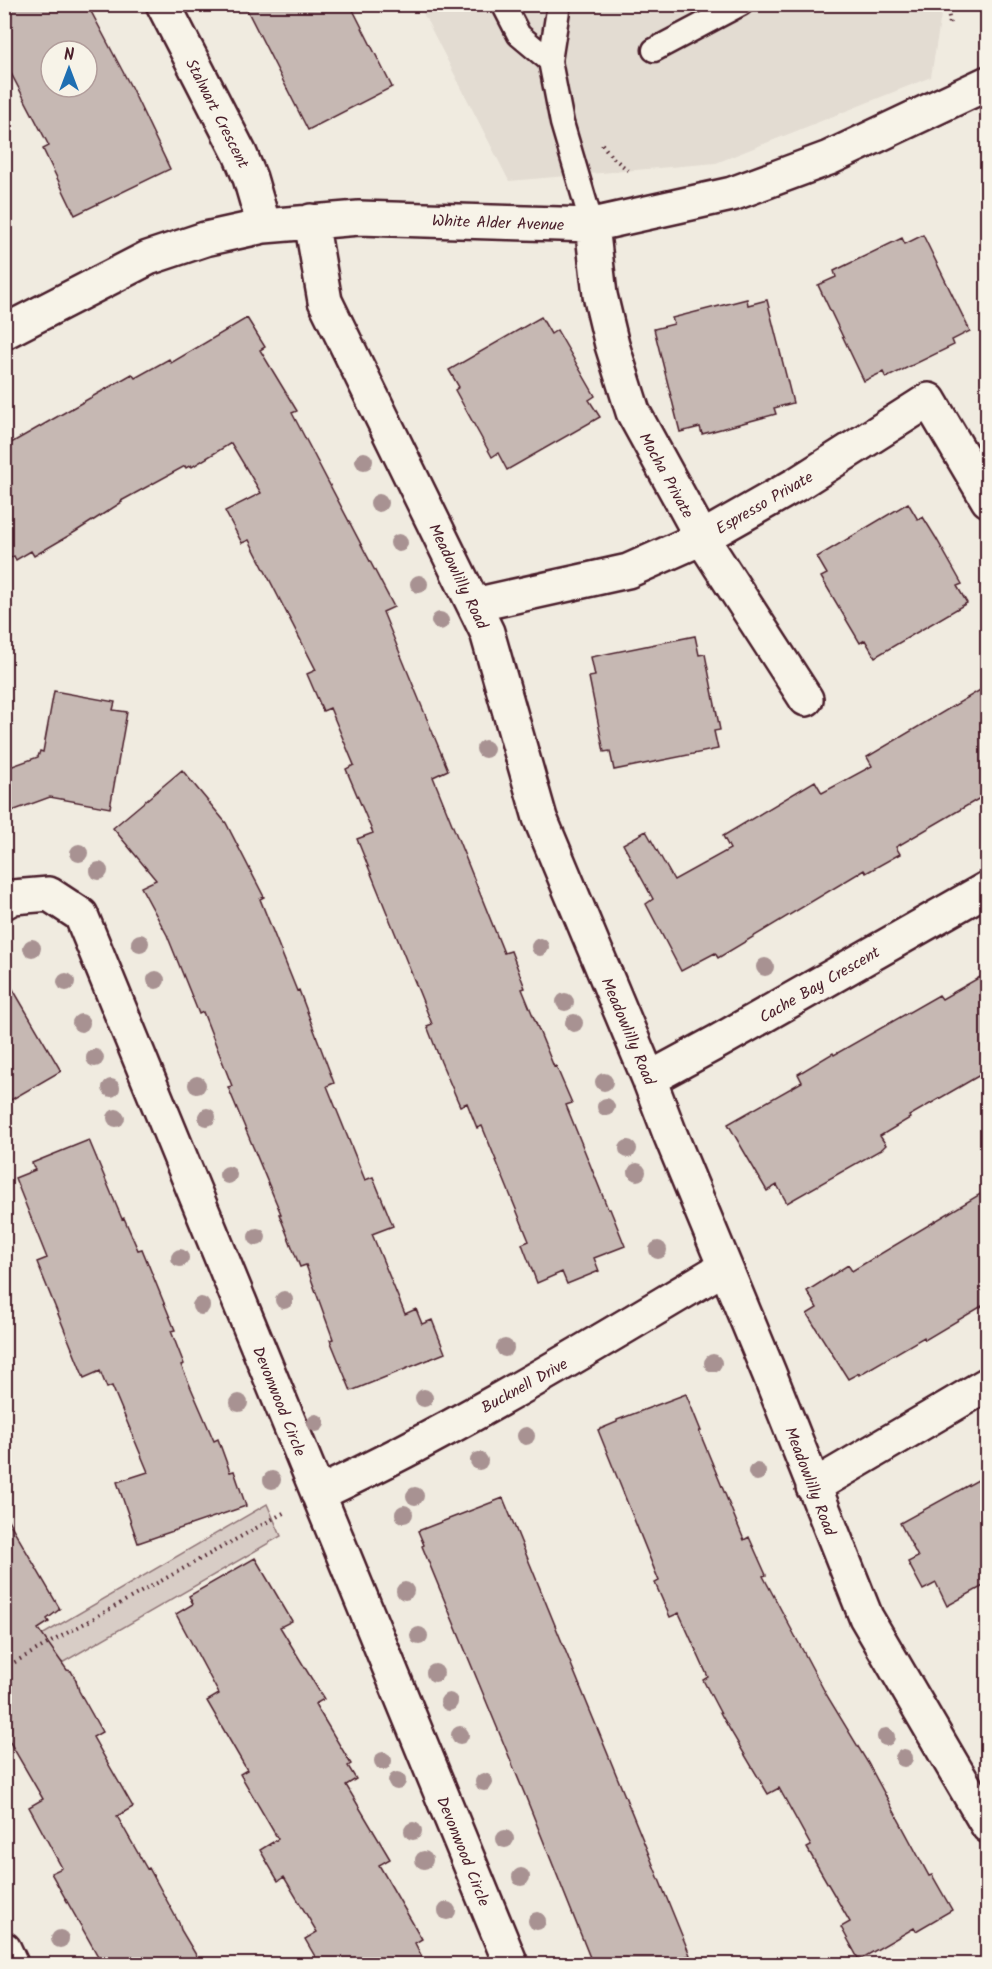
<svg xmlns="http://www.w3.org/2000/svg" width="992" height="1969" font-family="Kalam,sans-serif">
<style>
.built{fill:#e3dcd2}
.green{fill:#d8cdc6;stroke:#917678;stroke-width:1.5}
.building{fill:#c6b8b3;stroke:#4a1f2b;stroke-width:1.5;fill-rule:evenodd}
.lines{fill:none;stroke-linecap:round;stroke-linejoin:round}
.lane-casing{stroke:#4a1f2b;stroke-width:27}
.street-casing{stroke:#4a1f2b;stroke-width:38}
.path{stroke:#4a1f2b;stroke-width:4;stroke-dasharray:1.5 4.5;stroke-linecap:butt}
.lane{stroke:#f7f3e8;stroke-width:22}
.street{stroke:#f7f3e8;stroke-width:33}
.tree{fill:#a89292}
.labels{text-anchor:middle;stroke-width:5;stroke-linejoin:round;paint-order:stroke}
.street-label{font-size:16px;fill:#4a1f2b;stroke:#f7f3e8}
</style>
<rect width="100%" height="100%" fill="#f0ebe0"/>
<filter id="ink" filterUnits="userSpaceOnUse"><feTurbulence type="fractalNoise" baseFrequency=".0167" numOctaves="2"/><feDisplacementMap in="SourceGraphic" scale="12" xChannelSelector="R" yChannelSelector="G"/><feConvolveMatrix kernelMatrix="1 2 1 2 8 2 1 2 1" color-interpolation-filters="sRGB"/></filter>
<g filter="url(#ink)">
<!-- built -->
<path class="built" d="M937 4 941 15 931 77 716 163 509 181 419 5Z"/>
<!-- green -->
<path class="green" d="M267 1504 281 1536 5 1696 4 1657Z"/>
<!-- building -->
<path class="building" d="M4 4H87L131 87 170 169 75 215 43 149 49 146 4 60ZM51 51H87V87H51Z
M244 4H350L392 87 308 130Z
M923 235 970 331 952 340 954 345 886 378 883 372 864 381 818 285 836 277 834 271 902 238 905 244Z
M747 299 748 305 767 300 793 403 774 408 776 414 702 434 700 427 680 432 654 329 674 324 672 318Z
M541 317 551 334 557 330 595 396 589 400 600 417 507 470 498 453 492 457 455 390 459 387 449 370Z
M247 318 265 347 260 350 297 411 292 413 394 607 383 612 448 770 433 777 504 953 511 951 525 988 522 989 554 1067 556 1066 572 1103 566 1105 608 1209H610L625 1246 594 1258 599 1271 567 1284 562 1272 537 1283 522 1244 529 1241 482 1126 477 1128 467 1103 460 1106 441 1062 427 1026 432 1024 357 839 373 833 346 769 354 765 330 708 323 711 307 674 316 670 249 540 242 543 225 511 261 493 231 443 192 467 191 465 186 468 185 466 121 501 122 502 75 532 34 556 31 551 16 560 14 556 4 561V447L132 374 135 378 169 359 171 363Z
M908 503 918 520 923 517 936 538 962 584 957 586 967 603 875 657 865 640 860 643 821 577 827 574 817 557Z
M695 636 699 655 705 654 720 730 714 731 718 749 614 770 610 751 604 752 589 677 595 676 591 657Z
M987 686V794L896 847 900 854 866 873 864 870 718 958 715 953 681 971 646 904 653 899 623 844 646 831 674 880 730 849 723 836 815 781 822 793 872 766 867 757Z
M54 691 115 702 113 710 127 712 110 808 50 797 4 814V769L38 757 40 751 43 752Z
M182 770 226 823 264 897 260 899 297 991 299 990 334 1083 327 1086 365 1180 373 1177 393 1226 372 1234 405 1314 416 1309 422 1324 432 1320 445 1353 351 1391 330 1340 333 1339 306 1265 300 1267 279 1214H281L228 1087 232 1086 203 1012 199 1014 167 935 141 887 156 880 113 828Z
M987 973V1071L909 1116 910 1118 880 1136 886 1145 882 1149 787 1203 777 1185 767 1191 728 1124 802 1082 798 1074 833 1053 834 1055 939 995 942 999Z
M4 974 61 1071 4 1104Z
M89 1140 122 1219 124 1218 138 1250 142 1249 175 1330 171 1331 184 1364 181 1365 214 1441 218 1439 230 1472 234 1471 246 1506 138 1543 117 1482 148 1472 112 1386 107 1388 100 1371 84 1378 37 1262 47 1258 15 1178 35 1170 32 1163Z
M987 1190V1303L925 1340 924 1337 859 1375V1373L848 1379 807 1314 817 1308 807 1291 848 1265 852 1271Z
M686 1394 701 1431H699L744 1540 749 1537 766 1575 763 1576 826 1694 868 1763 929 1876 932 1875 952 1910 916 1931 914 1928 859 1960 841 1927 850 1922 807 1848 811 1846 779 1788 768 1794 723 1718 703 1680 708 1677 679 1613 670 1617 655 1583 659 1581 598 1430 617 1422V1420Z
M987 1475V1584L947 1606 936 1583 923 1590 908 1562 918 1557 900 1523Z
M503 1498 690 1955 682 1958 685 1965H593L525 1795 422 1546 424 1545 418 1531Z
M4 1513 60 1609 47 1619 49 1622 38 1629 67 1670 71 1671 76 1680 79 1691 102 1732 93 1737 133 1807 117 1816 147 1869 149 1868 179 1923 181 1930 202 1965H103L51 1873 62 1868 29 1807 43 1799 4 1732Z
M255 1558 292 1621 280 1627 324 1699 315 1704 351 1764 348 1766 356 1779 346 1785 390 1859 379 1865 422 1939 415 1943 426 1965H320L305 1939 317 1932 284 1877 278 1881 260 1850 278 1839 240 1774 247 1770 207 1701 219 1694 176 1614 193 1604 189 1596Z"/>
<g class="lines">
<!-- lane casing -->
<g class="lane-casing">
<path id="lane" d="M503 4 519 35 550 61
M559 4 550 61 562 123 592 225
M654 50 741 4"/>
</g>
<!-- street casing -->
<g class="street-casing">
<path id="street" d="M163 4 240 154 250 178 264 226
M311 221 325 301 487 632 540 818 649 1079 670 1134 769 1373 866 1617 988 1826
M592 225 600 295 612 345 633 412 702 538 806 699
M4 332 148 258 205 239 264 226 359 218 592 225 732 194 829 158 988 83
M474 605 628 571 702 538 797 484 929 400 988 500
M4 902 13 897 49 894 81 915 511 1964
M649 1079 719 1041 988 888
M813 1487 988 1384
M318 1494C459 1428 592 1346 725 1267
M4 1949 11 1964"/>
</g>
<!-- path -->
<path class="path" d="M947 4 950 25
M602 144 611 156 629 171
M4 1668 287 1511"/>
<!-- lane -->
<use href="#lane" class="lane"/>
<!-- street -->
<use href="#street" class="street"/>
</g>
<!-- trees -->
<g class="tree">
<circle cx="364" cy="461" r="9"/>
<circle cx="379" cy="503" r="9"/>
<circle cx="399" cy="543" r="9"/>
<circle cx="419" cy="584" r="9"/>
<circle cx="440" cy="621" r="9"/>
<circle cx="485" cy="749" r="9"/>
<circle cx="79" cy="853" r="9"/>
<circle cx="99" cy="871" r="9"/>
<circle cx="140" cy="943" r="9"/>
<circle cx="540" cy="947" r="9"/>
<circle cx="32" cy="948" r="9"/>
<circle cx="765" cy="967" r="9"/>
<circle cx="156" cy="980" r="9"/>
<circle cx="66" cy="982" r="9"/>
<circle cx="565" cy="1002" r="9"/>
<circle cx="81" cy="1023" r="9"/>
<circle cx="574" cy="1023" r="9"/>
<circle cx="95" cy="1058" r="9"/>
<circle cx="604" cy="1082" r="9"/>
<circle cx="197" cy="1085" r="9"/>
<circle cx="111" cy="1088" r="9"/>
<circle cx="606" cy="1107" r="9"/>
<circle cx="207" cy="1117" r="9"/>
<circle cx="116" cy="1118" r="9"/>
<circle cx="628" cy="1149" r="9"/>
<circle cx="637" cy="1172" r="9"/>
<circle cx="228" cy="1175" r="9"/>
<circle cx="257" cy="1237" r="9"/>
<circle cx="658" cy="1250" r="9"/>
<circle cx="180" cy="1258" r="9"/>
<circle cx="284" cy="1300" r="9"/>
<circle cx="201" cy="1306" r="9"/>
<circle cx="505" cy="1348" r="9"/>
<circle cx="713" cy="1363" r="9"/>
<circle cx="424" cy="1398" r="9"/>
<circle cx="239" cy="1403" r="9"/>
<circle cx="316" cy="1423" r="9"/>
<circle cx="526" cy="1436" r="9"/>
<circle cx="479" cy="1461" r="9"/>
<circle cx="757" cy="1472" r="9"/>
<circle cx="272" cy="1480" r="9"/>
<circle cx="415" cy="1496" r="9"/>
<circle cx="404" cy="1514" r="9"/>
<circle cx="405" cy="1591" r="9"/>
<circle cx="419" cy="1636" r="9"/>
<circle cx="435" cy="1673" r="9"/>
<circle cx="449" cy="1702" r="9"/>
<circle cx="460" cy="1735" r="9"/>
<circle cx="886" cy="1737" r="9"/>
<circle cx="904" cy="1758" r="9"/>
<circle cx="383" cy="1761" r="9"/>
<circle cx="397" cy="1781" r="9"/>
<circle cx="484" cy="1782" r="9"/>
<circle cx="413" cy="1831" r="9"/>
<circle cx="505" cy="1839" r="9"/>
<circle cx="424" cy="1860" r="9"/>
<circle cx="521" cy="1877" r="9"/>
<circle cx="447" cy="1911" r="9"/>
<circle cx="537" cy="1921" r="9"/>
<circle cx="60" cy="1939" r="9"/>
</g>
</g>
<g class="labels">
<!-- street labels -->
<g class="street-label">
<text transform="translate(218 113) rotate(63)" y="6">Stalwart Crescent</text>
<text transform="translate(498 222) rotate(2)" y="6">White Alder Avenue</text>
<text transform="translate(667 475) rotate(61)" y="6">Mocha Private</text>
<text transform="translate(764 502) rotate(-30)" y="6">Espresso Private</text>
<text transform="translate(459 576) rotate(64)" y="6">Meadowlilly Road</text>
<text transform="translate(819 984) rotate(-30)" y="6">Cache Bay Crescent</text>
<text transform="translate(629 1031) rotate(67)" y="6">Meadowlilly Road</text>
<text transform="translate(524 1385) rotate(-29)" y="6">Bucknell Drive</text>
<text transform="translate(280 1401) rotate(68)" y="6">Devonwood Circle</text>
<text transform="translate(811 1481) rotate(69)" y="6">Meadowlilly Road</text>
<text transform="translate(464 1851) rotate(68)" y="6">Devonwood Circle</text>
</g>
</g>
<!-- margin -->
<rect width="992" height="1969" fill="none" stroke="#f7f3e8" stroke-width="24"/>
<rect x="12" y="12" width="968" height="1945" fill="none" stroke="#4a1f2b" stroke-width="2" filter="url(#ink)"/>
<!-- north arrow -->
<g transform="translate(69 69)"><circle r="28" fill="#f7f3e8" stroke="#b29e9c" stroke-width="1.5"/>
<path d="M0-4.5L10 22L0 15L-10 22Z" fill="#1f6fb2"/>
<text y="-9" font-size="16" font-weight="bold" text-anchor="middle" fill="#4a1f2b">N</text>
</g>
</svg>
